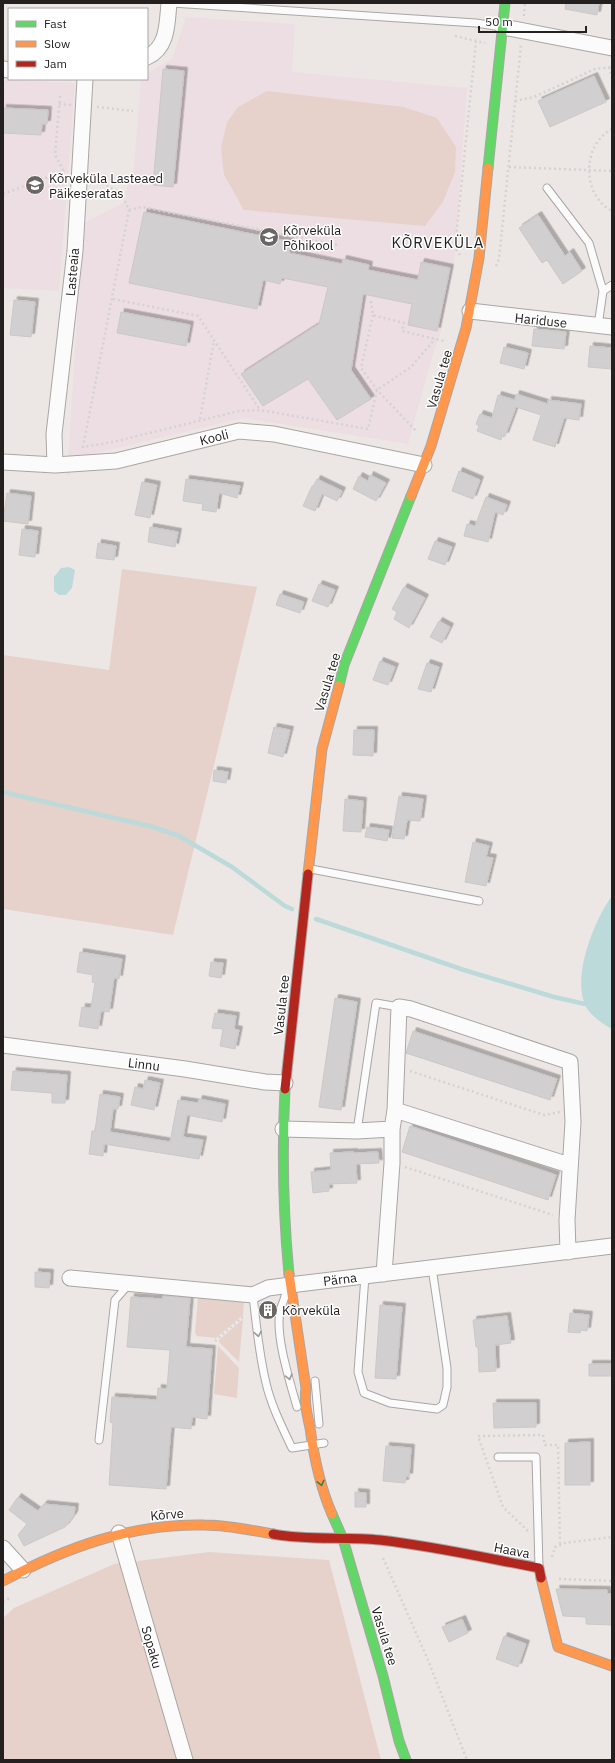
<svg xmlns="http://www.w3.org/2000/svg" width="615" height="1763" font-family="'IBM Plex Sans',sans-serif">
<style>
.education{fill:#eddee3}
.green{fill:#e6d2ca}
.water{fill:#bcdada}
.lines{fill:none;stroke-linecap:round;stroke-linejoin:round}
.stream{stroke:#bcdada;stroke-width:4.5}
.building{fill:#d2cfd0;stroke:#cac8c8;filter:url(#shadow)}
.lane-casing{stroke:#a9a6a4;stroke-width:9}
.street-casing{stroke:#a9a6a4;stroke-width:17}
.fast-casing{stroke:#a9a6a4;stroke-width:11}
.slow-casing{stroke:#a9a6a4;stroke-width:11}
.jam-casing{stroke:#a9a6a4;stroke-width:11}
.path{stroke:#d4d3d1;stroke-width:2.5;stroke-dasharray:2 3;stroke-linecap:butt}
.lane{stroke:#fcfbfb;stroke-width:7}
.street{stroke:#fcfbfb;stroke-width:15}
.fast{stroke:#63d668;stroke-width:9}
.slow{stroke:#ff974d;stroke-width:9}
.jam{stroke:#b3261e;stroke-width:9}
.oneway{stroke:#9a9898}
.oneway2{stroke:#437b44}
.labels{text-anchor:middle;stroke-width:3;stroke-linejoin:round;paint-order:stroke}
.poi-label{font-size:13px;fill:#23201f;stroke:#fff;text-anchor:start}
.street-label{font-size:13px;fill:#23201f;stroke:#fff}
.quarter-label{font-size:15px;letter-spacing:1px;fill:#23201f;stroke:#fff}
</style>
<defs>
<filter id="shadow"><feDropShadow dx="3.5" dy="-3.5" stdDeviation="0" flood-color="#0004"/></filter>
</defs>
<rect width="100%" height="100%" fill="#ece7e5"/>
<!-- education -->
<path class="education" d="M186 17 295 24 292 72 467 88 454 263 440 335 432 357 408 444 243 418 88 455 67 477 83 223 125 202 127 186 133 178 141 79H147V73L172 59Z
M3 80 75 83 59 291 3 288Z"/>
<!-- green -->
<path class="green" d="M267 91 404 107 437 118 456 147 455 172 443 202 425 226 244 210 224 175 221 148 227 122 238 107Z
M122 569 257 587 173 935 3 909V655L109 670Z
M198 1297 244 1301 243 1315 216 1338 197 1336 195 1333Z
M243 1319 239 1362 219 1342V1340Z
M218 1346 239 1368 237 1398 214 1394Z
M209 1552 329 1560 381 1760H3V1618L14 1608 114 1564Z"/>
<!-- water -->
<path class="water" d="M69 567 75 570 72 588 66 595H59L54 591V577L61 568Z
M612 896V1029C604 1025 593 1017 588 1010 569 982 594 920 612 896Z"/>
<g class="lines">
<!-- stream -->
<path class="stream" d="M3 792 153 827 179 836 232 867 285 906 292 909
M316 919 464 970 554 997 585 1004"/>
</g>
<!-- building -->
<path class="building" d="M566 3H599L597 15 565 9Z
M163 69 184 71 173 187 153 185Z
M594 76 606 102 550 127 538 101Z
M3 108 48 110 47 124H42L41 135 3 133Z
M144 212 291 242 289 253 342 264 343 259 369 265 368 270 418 280 421 262 450 268 437 331 408 325 412 304 363 294 351 370 371 399 337 420 308 379 263 406 241 374 319 324 328 287 282 278 280 284 263 280 257 309 129 283Z
M538 215 565 256 570 252 582 271 563 284 547 260 542 263 519 228Z
M14 300 35 302 31 337 10 335Z
M121 312 190 325 186 346 117 333Z
M534 329 566 332 564 349 532 346Z
M590 346 612 348V369L588 367Z
M504 347 528 353 524 369 500 363Z
M516 394 548 404V400L581 404 579 420 564 418 555 447 533 440 541 415 516 407 505 436 502 435 501 440 477 431 479 426 476 424 480 414 492 418 498 395 515 400Z
M459 471 480 480 473 499 452 491Z
M370 475 386 483 376 501 353 489 359 476 368 481Z
M186 479 240 486 237 498 219 493 216 512 202 510 203 504 183 501Z
M317 479 342 491 337 501 322 494 315 511 303 506 312 486H314Z
M142 482 157 485 150 518 135 515Z
M7 493 31 496 28 524 3 521Z
M486 497 507 505 503 515 495 512 488 542 464 536 467 524 475 526Z
M150 527 178 532 175 547 148 542Z
M22 529 38 531 35 557 19 555Z
M435 541 452 547 445 565 428 559Z
M98 543 116 546 114 560 96 558Z
M319 584 335 590 328 607 312 601Z
M404 587 425 598 409 628 394 619 397 612 392 609Z
M280 594 304 602 300 613 276 605Z
M439 621 450 627 442 643 430 637Z
M380 661 395 667 388 685 373 680Z
M427 663 439 667 431 692 418 689Z
M274 727 290 730 283 757 268 753Z
M354 730H374L373 756 353 755Z
M214 770 228 772 226 783 213 781Z
M399 796 423 799 420 821 407 820 404 839 392 838Z
M345 799 363 801 361 832 343 831Z
M367 827 389 830 387 841 365 837Z
M473 842 489 846 486 857 493 858 486 886 465 882Z
M80 952 122 959 119 979 114 978 109 1012 101 1011 98 1029 79 1026 82 1007 91 1008 95 983 92 982 93 975 77 972Z
M211 962 223 963 221 978 209 976Z
M335 998 357 1002 341 1110 319 1107Z
M215 1013 236 1016 234 1029 239 1030 235 1049 220 1046 223 1029 212 1028Z
M413 1031 557 1079 550 1100 406 1053Z
M13 1071 67 1075 65 1103H52V1093L11 1090Z
M145 1080 160 1083 154 1110 131 1105 135 1087 143 1089Z
M100 1094 120 1097 118 1109H113L110 1132 170 1142 178 1100 198 1103 199 1099 225 1104 222 1122 187 1115 183 1137 203 1140 199 1159 104 1144 103 1156 89 1154 92 1131H95Z
M410 1126 556 1175 548 1200 402 1152Z
M354 1152V1153L378 1152 379 1163 356 1164 357 1183 329 1184V1191L313 1193 311 1172 331 1170 330 1153Z
M35 1272 50 1273 49 1288 35 1287Z
M163 1296 190 1298 186 1347 212 1349 207 1419 192 1417 191 1429 171 1427 166 1489 109 1485 113 1423 110 1422 112 1397 157 1400 158 1388 167 1389 170 1350 127 1347 131 1297 162 1299Z
M380 1305 402 1307 396 1379 375 1378Z
M570 1313 589 1315 587 1331 581 1330 580 1333 568 1332Z
M507 1316 511 1343 495 1345 496 1371 479 1372 478 1347H476L473 1320Z
M589 1364H612V1376H589Z
M493 1403H536V1427L494 1428Z
M590 1442V1485H565V1443Z
M386 1446 411 1448 409 1477 406 1476 405 1483 383 1481Z
M355 1492 366 1493V1507H355Z
M18 1497 38 1511 44 1504 75 1507 74 1515 65 1527 24 1546 18 1535 27 1524 9 1510Z
M556 1589 607 1590V1594H612V1625L586 1624V1617L563 1616Z
M462 1619 468 1633 449 1642 442 1627Z
M504 1636 526 1644 518 1667 496 1659Z"/>
<g class="lines">
<!-- lane casing -->
<g class="lane-casing">
<path id="lane" d="M172 3 476 23 501 27
M547 188 589 243 603 291
M598 326 603 291 612 285
M311 869 479 901
M357 1131 376 1003 399 1007
M365 1276 358 1372 364 1393 390 1403 437 1409 443 1405 447 1387V1368L432 1268
M253 1295C256 1324 259 1354 266 1383 271 1405 282 1427 292 1448L324 1443
M285 1296C284 1301 281 1306 280 1311 275 1336 290 1382 297 1407
M315 1381 319 1424
M99 1440 115 1300 129 1284
M498 1457H536L539 1567"/>
</g>
<!-- street casing -->
<g class="street-casing">
<path id="street" d="M503 27 612 48
M147 57C168 48 167 23 169 3
M3 69 9 70
M470 311 612 327
M3 462 55 465 116 461 239 431 274 434 424 465
M55 465 54 434 75 251 85 79
M3 1045 185 1069 265 1082 285 1083
M395 1110 569 1165
M283 1129 357 1131 392 1129 395 1110 399 1007 411 1009 570 1062 573 1122 567 1220 568 1252
M384 1274 392 1163V1129
M70 1278 253 1295 268 1288 298 1284 612 1246
M119 1533 185 1760
M3 1548 23 1570"/>
</g>
<!-- fast casing -->
<g class="fast-casing">
<path id="fast" d="M488 168 505 3
M339 686 344 665 411 496
M285 1089C282 1150 283 1212 289 1274
M332 1514 343 1539 383 1676 399 1741 406 1760"/>
</g>
<!-- slow casing -->
<g class="slow-casing">
<path id="slow" d="M411 496 431 446 466 328 479 258 488 168
M308 874 322 749 339 686
M289 1274 306 1388C304 1402 307 1414 310 1428 314 1457 320 1487 332 1514
M541 1578 558 1647 612 1666
M3 1581C65 1548 132 1523 204 1525 227 1525 250 1530 273 1534"/>
</g>
<!-- jam casing -->
<g class="jam-casing">
<path id="jam" d="M285 1089 308 874
M273 1534C308 1541 344 1536 380 1540 433 1546 486 1558 539 1568L541 1578"/>
</g>
<!-- path -->
<path class="path" d="M524 16 525 3
M455 36 485 43
M609 67 612 78
M60 96 55 155 64 171H66
M515 101 534 97 595 69 612 67
M59 104 71 105
M97 107 133 111
M612 129C582 144 581 195 612 211
M509 167 612 171
M93 179 121 193 129 210 83 447 113 442 239 411 260 410 368 429 377 390 411 367 435 339
M3 194 64 171
M129 210 142 207 338 245
M460 255 455 248 476 41
M496 266 499 259 521 45
M113 299 198 316 260 410
M371 301 373 315 404 323 402 331 444 341
M373 315 361 368 377 390 417 432
M200 419 214 341
M410 1071 544 1115 560 1112
M405 1167 553 1215
M215 1341 245 1315
M528 1531 503 1507 478 1436 543 1435 545 1445H558L560 1545
M552 1557 555 1547 565 1543 612 1537
M383 1558 428 1660 467 1760
M559 1579 612 1581
M3 1602 11 1597"/>
<!-- lane -->
<use href="#lane" class="lane"/>
<!-- street -->
<use href="#street" class="street"/>
<!-- fast -->
<use href="#fast" class="fast"/>
<!-- slow -->
<use href="#slow" class="slow"/>
<!-- jam -->
<use href="#jam" class="jam"/>
</g>
<!-- one-way arrows -->
<defs><path id="oneway-chevron" d="M-2-3.5L2.5 0L-2 3.5" fill="none" stroke-width="1.6" stroke-linecap="round" stroke-linejoin="round"/></defs>
<g class="oneway">
<use href="#oneway-chevron" transform="translate(258 1334) rotate(80)"/>
<use href="#oneway-chevron" transform="translate(289 1377) rotate(75)"/>
</g>
<use class="oneway2" href="#oneway-chevron" transform="translate(321 1483) rotate(76)"/>
<!-- icons -->
<defs>
<g id="school-disc" transform="scale(1)"><circle r="9.5" fill="#696664" stroke="#fff"/><path d="M0-5L7-2L0 1L-7-2ZM-4 1L0 2.5L4 1V4Q0 6-4 4Z" fill="#fff"/></g>
<g id="building-disc" transform="scale(1)"><circle r="9.5" fill="#696664" stroke="#fff"/><path d="M-4-6H4V6H1V3H-1V6H-4ZM-2.5-4.3h1.7v1.8h-1.7ZM.8-4.3h1.7v1.8H.8ZM-2.5-1h1.7V.8h-1.7ZM.8-1h1.7V.8H.8Z" fill="#fff"/></g>
</defs>
<g fill-rule="evenodd">
<use href="#school-disc" x="35" y="185"/>
<use href="#school-disc" x="269" y="237"/>
<use href="#building-disc" x="268" y="1310"/>
</g>
<g class="labels">
<!-- poi labels -->
<g class="poi-label">
<text x="49" y="183">Kõrveküla Lasteaed<tspan x="49" dy="15">Päikeseratas</tspan></text>
<text x="283" y="235">Kõrveküla<tspan x="283" dy="15">Põhikool</tspan></text>
<text x="282" y="1315">Kõrveküla</text>
</g>
<!-- street labels -->
<g class="street-label">
<text transform="translate(72 272) rotate(-85)" y="5">Lasteaia</text>
<text transform="translate(541 320) rotate(6)" y="5">Hariduse</text>
<text transform="translate(439 379) rotate(-74)" y="5">Vasula tee</text>
<text transform="translate(214 437) rotate(-14)" y="5">Kooli</text>
<text transform="translate(327 682) rotate(-73)" y="5">Vasula tee</text>
<text transform="translate(281 1005) rotate(-84)" y="5">Vasula tee</text>
<text transform="translate(144 1064) rotate(7)" y="5">Linnu</text>
<text transform="translate(340 1279) rotate(-7)" y="5">Pärna</text>
<text transform="translate(167 1514) rotate(-5)" y="5">Kõrve</text>
<text transform="translate(512 1550) rotate(11)" y="5">Haava</text>
<text transform="translate(385 1636) rotate(73)" y="5">Vasula tee</text>
<text transform="translate(152 1647) rotate(74)" y="5">Sopaku</text>
</g>
<!-- quarter labels -->
<g class="quarter-label">
<text x="438" y="248">KÕRVEKÜLA</text>
</g>
</g>
<!-- border -->
<rect width="615" height="1763" fill="none" stroke="#23201f" stroke-width="8"/>
<!-- legend -->
<rect x="8" y="8" width="140" height="72" fill="#ffffff" stroke="#a7a6a5"/>
<rect x="16" y="21" width="20" height="6" fill="#63d668" stroke="#a7a6a5"/>
<text x="44" y="28" font-size="12" fill="#23201f">Fast</text>
<rect x="16" y="41" width="20" height="6" fill="#ff974d" stroke="#a7a6a5"/>
<text x="44" y="48" font-size="12" fill="#23201f">Slow</text>
<rect x="16" y="61" width="20" height="6" fill="#b3261e" stroke="#a7a6a5"/>
<text x="44" y="68" font-size="12" fill="#23201f">Jam</text>
<!-- scale -->
<path d="M479 26v6h107v-6" fill="none" stroke="#23201f" stroke-width="2"/>
<text x="485" y="26" font-size="12" fill="#23201f" stroke="#ffffff" stroke-width="3" paint-order="stroke">50 m</text>
</svg>
